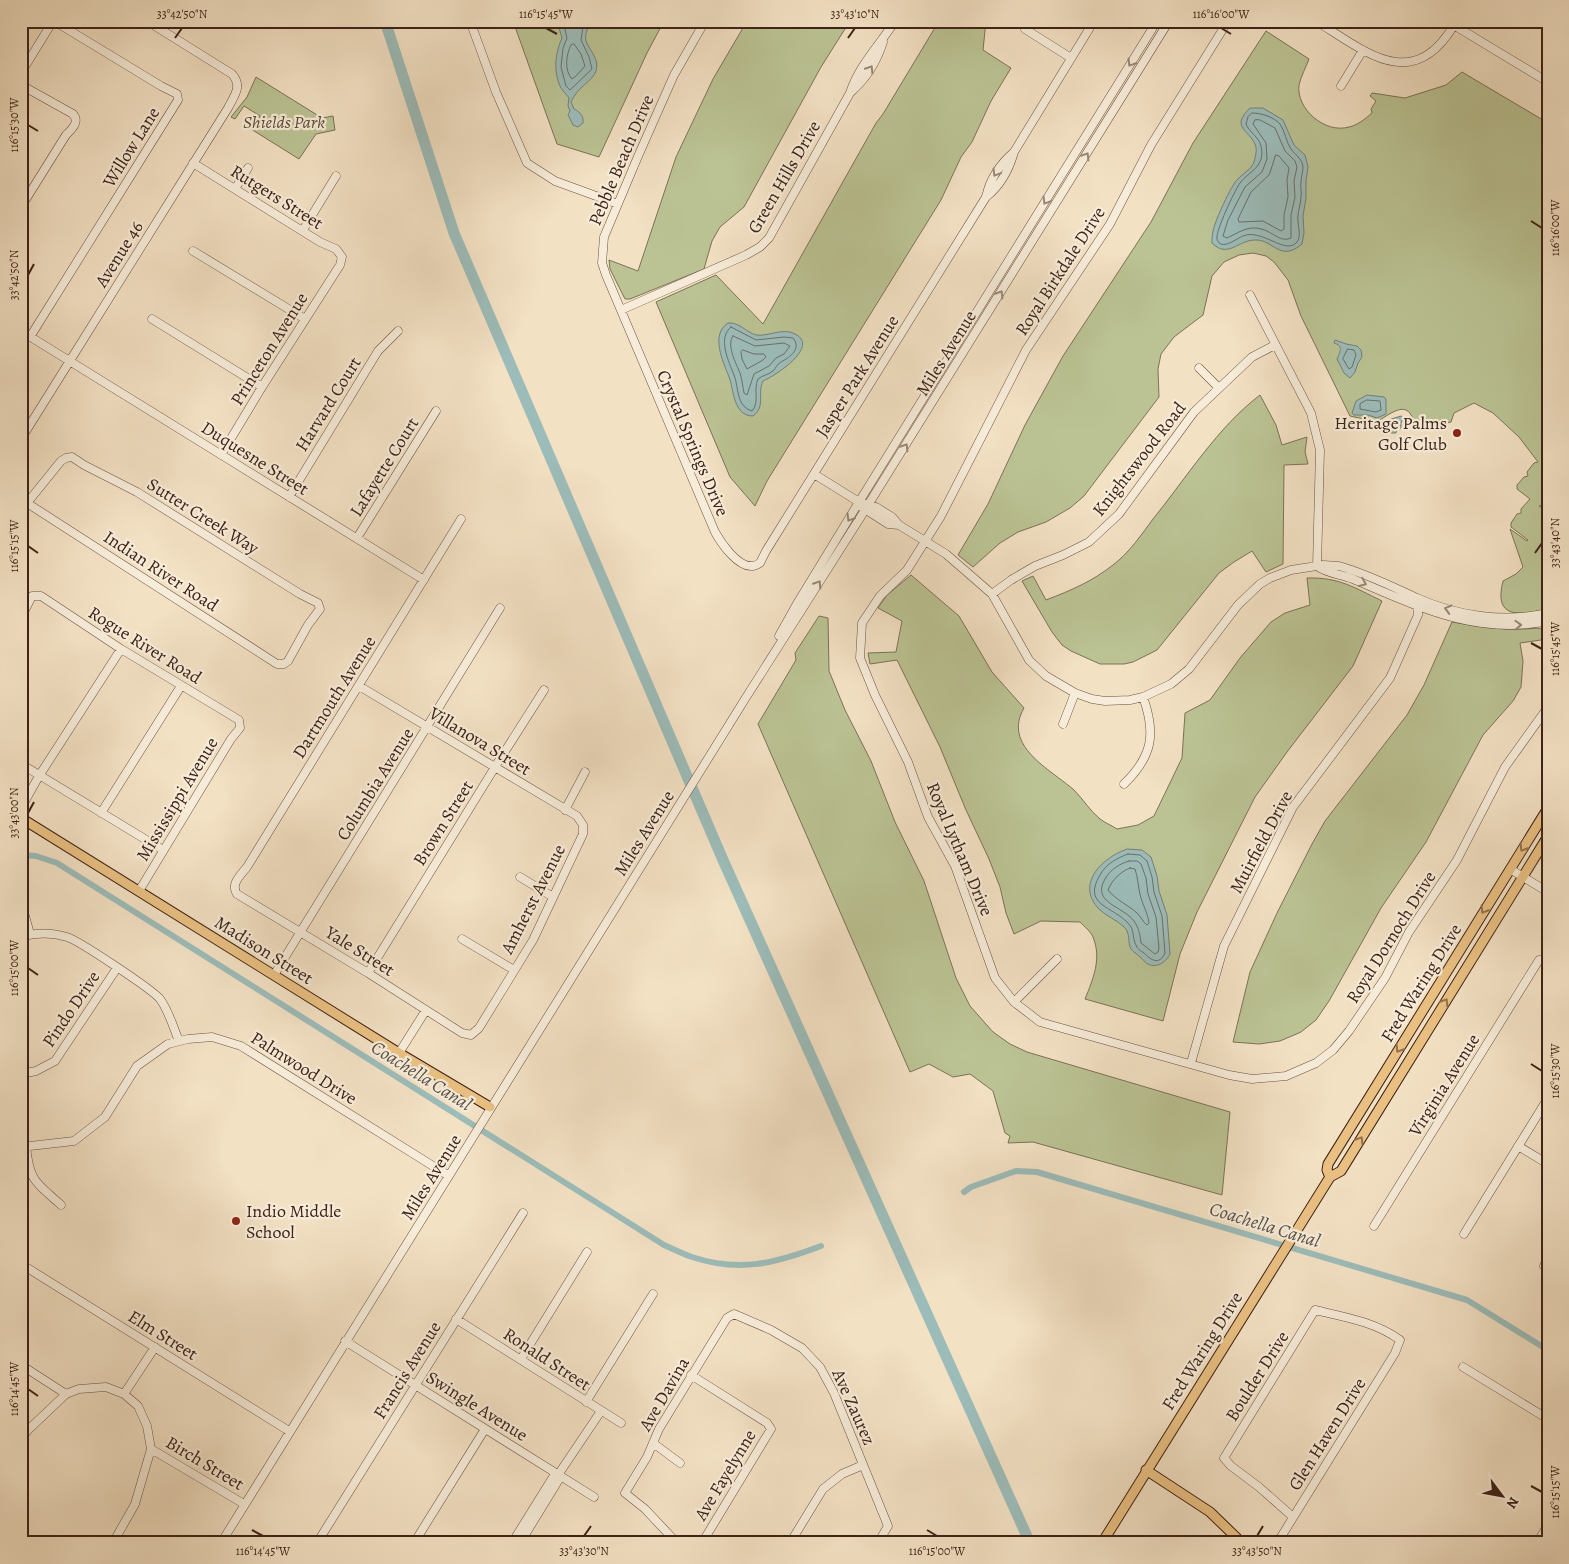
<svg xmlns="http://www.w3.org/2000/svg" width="1569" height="1564" font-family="Alegreya,serif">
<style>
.green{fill:#bbc394;stroke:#7c7256}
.water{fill:#9cbcb9;stroke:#767e78}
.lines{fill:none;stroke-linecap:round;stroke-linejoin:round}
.shore{stroke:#6d6f68;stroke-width:1}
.canal{stroke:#9cbcb9;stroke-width:6}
.river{stroke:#9cbcb9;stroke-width:11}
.minor-casing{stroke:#6b5242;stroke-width:9}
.major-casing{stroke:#3e2217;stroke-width:11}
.minor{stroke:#f7ecd9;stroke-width:8}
.major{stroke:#eac082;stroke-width:9}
.oneway{stroke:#9a8778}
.oneway2{stroke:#94714c}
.ticks{fill:none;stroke:#3e2217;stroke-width:2}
.poi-dot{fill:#8f2418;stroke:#f7ecd9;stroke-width:2}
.labels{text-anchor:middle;stroke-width:4.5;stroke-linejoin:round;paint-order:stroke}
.park-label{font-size:18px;font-style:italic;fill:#5d4a36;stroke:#f7ecd9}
.street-label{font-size:18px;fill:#3e2217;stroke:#f7ecd9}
.poi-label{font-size:18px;fill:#3e2217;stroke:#f7ecd9;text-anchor:end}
.water-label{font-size:19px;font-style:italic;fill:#5a5048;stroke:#f7ecd9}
.neatline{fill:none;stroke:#3e2217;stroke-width:2}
.ticks-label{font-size:12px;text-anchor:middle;fill:#3e2217}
</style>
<rect width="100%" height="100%" fill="#f3e1c4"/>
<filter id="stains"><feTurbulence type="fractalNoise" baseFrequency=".004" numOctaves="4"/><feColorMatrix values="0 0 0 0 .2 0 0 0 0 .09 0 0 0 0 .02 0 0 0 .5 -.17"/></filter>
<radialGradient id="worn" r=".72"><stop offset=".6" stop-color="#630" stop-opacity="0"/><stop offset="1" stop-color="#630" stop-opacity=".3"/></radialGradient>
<!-- green -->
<path class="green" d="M513 21H664L647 53 599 157 557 144Z
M747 21H850L821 67 744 207 720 227 712 241 704 269 630 299H625L610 269 609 260 638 271 676 157 713 79Z
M939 21H986L983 50 1011 68 991 101 972 142 961 157 941 200 767 481 755 506 730 477 656 302 716 275 763 324 876 123 883 114Z
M1266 31 1309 59C1306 67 1301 76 1299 85 1296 109 1325 134 1349 127 1358 125 1365 119 1372 113L1371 109 1376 101 1370 96 1372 93 1405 98 1446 85 1462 72 1548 123V498L1543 505 1539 506 1542 508 1548 500V609C1520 615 1493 620 1503 581L1516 574 1523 567 1510 529 1527 541 1528 540 1511 527V523L1517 514 1521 513V509L1530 499 1517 489V485L1524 477 1528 476 1527 472 1534 463 1538 462 1519 437 1493 413 1474 403 1454 413 1451 422 1415 429C1411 398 1395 410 1377 422L1350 416 1301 316 1288 280 1274 262 1266 256 1253 253 1239 255 1224 262 1212 276 1203 315 1174 337 1161 354 1158 369 1159 397 1084 496 1070 508 1046 522 1018 532 1000 543 973 567 958 555 988 504 1025 425 1063 356 1151 222 1193 143Z
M256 77 322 118 333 116 335 130 316 134 299 159 251 129 260 116 244 106 235 119 231 117 247 97Z
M1260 395 1276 425 1282 445 1307 437 1305 452 1308 464 1284 465 1283 564 1266 572 1252 551 1234 562 1219 573 1157 650 1133 662 1124 664H1100L1071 651 1062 645 1052 632 1022 581 1033 576 1046 600C1072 590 1091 582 1113 565 1129 553 1142 534 1153 519 1187 477 1217 428 1260 395Z
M911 575 959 616 992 672 1024 708C1002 746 1050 769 1074 790 1083 799 1090 811 1100 819 1105 823 1111 825 1117 829L1138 825 1154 816 1182 758 1185 713 1210 700 1240 658 1271 622 1285 613 1310 605 1307 578C1339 577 1355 588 1382 601L1353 666 1287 752 1255 797 1197 912 1180 954 1163 1021 1085 999C1093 979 1102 959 1093 937 1091 932 1084 926 1080 922L1041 921 1014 934 1006 913 1000 887 989 859 966 810 940 747 897 660 870 664 868 653 896 652 902 621 878 608 887 595Z
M819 616 828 618 829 671 845 710 871 761 895 822 924 881 956 978 970 1006 993 1032 1010 1044 1027 1052 1230 1112 1222 1195 1033 1142 1008 1143 1010 1136 1005 1133 993 1091 970 1074 953 1077 929 1064 910 1072 758 724 796 660 795 653Z
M1452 622C1476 626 1500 630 1524 629 1532 629 1541 626 1547 632L1548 639 1520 643 1523 661 1521 687 1513 701 1483 735 1426 842 1381 908 1329 1001 1316 1020 1301 1032 1280 1041 1259 1044 1233 1042 1250 972 1277 913 1312 844 1325 821 1407 715 1424 685Z"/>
<!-- water -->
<path class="water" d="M557 21H589C589 27 584 35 586 41 589 50 600 59 596 71 593 81 577 87 571 102L574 109C580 112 584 116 583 123L578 127 573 125 568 115 570 111 568 106 569 98C566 94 563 91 561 88 553 72 555 54 562 38Z
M1250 108H1263L1283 120 1294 145 1305 155 1308 167 1306 181V198L1303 216 1304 233 1302 244C1280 263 1273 239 1255 240 1238 240 1228 259 1212 243 1212 239 1212 235 1213 231 1215 221 1231 185 1238 179 1243 173 1251 170 1254 162 1255 158 1257 151 1256 147 1251 130 1229 128 1250 108Z
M728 323C739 322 746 332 756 335 768 337 783 327 795 334 821 347 773 377 763 381 757 393 766 407 753 416 733 416 734 390 729 377 723 361 710 335 728 323Z
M1335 340 1346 344 1357 346 1361 350 1362 357 1358 363 1355 372 1350 378 1344 373 1337 359C1340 352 1344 346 1334 343Z
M1367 395 1384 397 1386 399V414L1377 418 1368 415H1354L1352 413 1356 401Z
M1401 416 1404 418 1401 423V428L1397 429 1396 433H1391L1387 423 1388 420Z
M1127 849 1142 850 1151 857 1157 876 1159 891 1167 915 1170 954C1167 961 1157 969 1148 964 1145 963 1143 959 1140 957 1137 954 1133 952 1131 949 1127 942 1131 933 1124 927 1117 920 1106 916 1099 909 1075 884 1102 858 1127 849Z"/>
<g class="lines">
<!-- shore -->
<path class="shore" d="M563 21 567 38 563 48 561 67 566 86 570 90 592 69 589 57 581 40 584 21
M574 44 581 54 585 66 576 76 572 79C564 70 566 55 571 45Z
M1252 113C1261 113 1274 117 1280 124 1285 131 1286 142 1291 149 1295 155 1302 158 1303 167 1303 172 1301 177 1301 182 1300 187 1302 192 1301 197 1301 204 1298 210 1298 216 1297 224 1302 236 1297 242 1286 256 1262 228 1243 236 1237 238 1221 252 1217 239 1215 232 1235 190 1240 183 1249 171 1266 167 1261 146 1259 137 1249 132 1246 124L1248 117Z
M1260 120 1275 128 1285 151 1295 161 1297 167 1294 181 1295 197 1291 215V238C1280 243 1272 231 1261 229 1248 225 1238 233 1227 238L1223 236 1228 220 1245 187 1262 172 1267 159 1266 143 1253 124 1255 120Z
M1276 155 1279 156 1289 168 1287 180 1288 197 1284 215V229L1281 231 1263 221 1239 222 1238 219 1251 192 1269 175Z
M731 327 756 340 784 337 793 338C802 349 790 357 781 362 777 364 776 368 773 371 768 375 763 375 758 379 753 390 760 402 752 411 736 406 739 388 734 375 729 362 717 338 731 327Z
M733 336 755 346 784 343 790 346 784 354 776 358 769 366 754 374 747 395 744 393C743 387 742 380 740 373 736 363 726 345 733 336Z
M1348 349 1354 350 1356 355 1352 367 1349 369 1343 359Z
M743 350 754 354H764L766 357 763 360 747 369 742 359 741 352Z
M1367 400 1380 401 1381 410 1376 412 1360 409V404Z
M1128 854 1140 855 1147 861 1152 877 1154 892 1162 916 1165 953C1159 966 1151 960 1144 953 1141 951 1137 949 1136 945 1132 938 1135 930 1128 923 1112 906 1082 905 1100 875 1106 864 1117 858 1128 854Z
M1129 861H1137L1141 864 1146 878 1148 894 1156 917 1159 948 1158 952 1155 954 1141 943C1140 935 1139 928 1134 921 1123 906 1091 903 1105 879 1110 870 1119 864 1129 861Z
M1130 868 1135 869C1138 878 1138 886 1140 894 1142 904 1148 913 1149 923L1147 925C1143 922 1141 917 1137 913 1128 905 1116 900 1108 890 1112 880 1120 872 1130 868Z"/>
<!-- canal -->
<path class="canal" d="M21 855 36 856 57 863 664 1245C673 1249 683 1254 692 1257 740 1273 776 1263 821 1246
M964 1192 971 1187 1016 1171 1037 1172 1467 1300 1548 1350"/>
<!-- river -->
<path class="river" d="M385 21 454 233 723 860 1030 1543"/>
<!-- minor casing -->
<g class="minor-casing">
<path id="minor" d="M470 21 496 92 527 163 555 181 618 204
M705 21 674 75 639 154 604 237 602 263 606 275 715 532C721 543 738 568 753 566 755 566 758 564 760 563L766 551 986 197C990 179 1000 164 1014 152
M1228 21 1151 145 1110 224 1026 350 941 516 907 570 880 596 862 623 860 658 875 695 908 762 928 817 955 866 995 978 1014 1002 1040 1022 1229 1075 1252 1079 1286 1076 1316 1063 1333 1050 1349 1031 1385 978 1409 932 1457 860 1505 767 1548 707
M1316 21C1366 52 1413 94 1454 25
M1447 21 1548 82
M228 24 230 21
M1025 29 1071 58
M21 73 53 21
M21 85 73 114C80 122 72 129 66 135L21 207
M1341 86 1363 50
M851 92C866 79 877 61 883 42
M193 163 320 242 336 249 342 257 340 265 262 387 221 455
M235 189 248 168
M986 197C1000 186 1009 170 1014 152L1094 21
M303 230 336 176
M193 251 305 319
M1250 295 1311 413 1320 450 1317 566
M621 310 746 255 760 247 769 238 850 93C859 65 879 46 895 21
M152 319 262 387
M21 331 424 580
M30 337 178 100 177 94 161 86 54 21
M1199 368 1219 388
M21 439 228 108C234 96 243 86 232 74L147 21
M814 474 859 502 876 507 892 517 899 525 946 554 992 594 1029 660 1046 676 1075 693 1092 699 1105 701 1130 700 1143 697 1171 684 1189 669 1238 605 1260 584 1270 578 1291 570 1323 565 1339 566C1365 573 1391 586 1417 598 1457 616 1504 623 1548 613
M21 494 27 503
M289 497 378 351 398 331
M21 504 27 503 277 664H284L288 661 308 625 320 609 318 603 300 594 137 492 84 465 72 457 66 458 61 461 27 503
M863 508 888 524 899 525
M357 538 436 411
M1317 566C1327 574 1341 574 1353 579 1417 606 1476 636 1548 621
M992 594 1011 580 1035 566 1063 555 1089 542 1119 514 1194 412 1252 357 1275 345
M21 618 32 596H41L121 649 239 720 240 728 231 739 139 891
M779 636 798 602 859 502 1157 21
M21 667 23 671 21 676
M359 686 577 816 583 825V834L533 940 479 1028 471 1035 462 1033 368 973 237 894C230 884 241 875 247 867L461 519
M1063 724 1075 693
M21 764 163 850
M1124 784C1153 756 1156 733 1143 697
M21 808 39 776 121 649
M565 810 585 772
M101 813 181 686
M1510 869 1548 892
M520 877 553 897
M25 916 30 934
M21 937C37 932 51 932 67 937 78 940 153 990 160 999 169 1011 173 1027 179 1041
M462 939 514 970
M368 973 495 767 544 690
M274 975 500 608
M1014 1002 1057 959
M399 1053 426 1010
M1191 1063 1224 946 1293 807 1390 678 1418 615V607L1421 600
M21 1074 36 1071 55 1061 117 968
M1518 1146 1548 1164
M21 1147 74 1141 105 1117 137 1066 168 1044 188 1039 212 1037 241 1046 449 1176
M26 1147C30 1183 36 1182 61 1205
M1374 1226 1539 960H1548
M1464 1234 1548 1098
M1548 1257 1544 1266 1548 1269
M21 1264 289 1431
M456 1319 621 1423
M345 1341 594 1497
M521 1359 587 1252
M21 1365 66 1394
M1463 1367 1548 1419
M691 1375 767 1423 771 1429 702 1543
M124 1394 155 1347
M586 1402 653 1294
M21 1439 28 1430 66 1394 79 1389 106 1387 124 1394 138 1406 147 1426 151 1449 135 1504 113 1543
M653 1443 680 1463
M151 1449 244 1504
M221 1543 745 699 865 510 1169 21
M317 1543 523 1213
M414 1543 485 1429
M512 1543 553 1477 558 1475
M520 1543 558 1481V1475L601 1411
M677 1543 645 1509 625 1493 647 1457 659 1429 727 1318 734 1314 771 1330 802 1348 820 1367 834 1393 888 1526 878 1543
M790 1543 823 1489 842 1474 863 1465
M1275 1543 1281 1537 1395 1353 1400 1340C1375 1322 1345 1317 1315 1310L1224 1458 1231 1466 1259 1487 1293 1517
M1537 1543 1548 1525"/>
</g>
<!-- major casing -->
<g class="major-casing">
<path id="major" d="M1544 21 1548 23
M21 818 399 1053 490 1107
M1330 1177 1327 1170 1328 1164 1548 808
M1146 1470 1210 1512 1242 1543
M1102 1543 1330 1177 1341 1171 1548 836"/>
</g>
<!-- minor -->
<use href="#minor" class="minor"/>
<!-- major -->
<use href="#major" class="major"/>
</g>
<!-- one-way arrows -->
<defs><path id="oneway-chevron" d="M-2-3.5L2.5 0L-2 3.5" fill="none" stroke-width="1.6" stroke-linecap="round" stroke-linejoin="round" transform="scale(1.25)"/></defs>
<g class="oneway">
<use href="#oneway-chevron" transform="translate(1131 63) rotate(122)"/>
<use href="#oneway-chevron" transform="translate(870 69) rotate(-58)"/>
<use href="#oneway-chevron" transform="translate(1086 156) rotate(-58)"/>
<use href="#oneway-chevron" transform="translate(996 173) rotate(121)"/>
<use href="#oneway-chevron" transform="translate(1046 201) rotate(122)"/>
<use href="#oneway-chevron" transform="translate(1000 294) rotate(-58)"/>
<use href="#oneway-chevron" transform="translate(905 447) rotate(-58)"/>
<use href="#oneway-chevron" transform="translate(850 518) rotate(121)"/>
<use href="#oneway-chevron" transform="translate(1363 583) rotate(23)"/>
<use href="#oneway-chevron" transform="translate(818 584) rotate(-57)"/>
<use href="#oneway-chevron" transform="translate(1448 609) rotate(-164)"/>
<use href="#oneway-chevron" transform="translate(1518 625) rotate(-2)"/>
</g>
<g class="oneway2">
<use href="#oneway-chevron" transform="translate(1523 848) rotate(122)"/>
<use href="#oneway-chevron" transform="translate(1484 910) rotate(122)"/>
<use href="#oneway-chevron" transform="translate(1445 1002) rotate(-58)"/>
<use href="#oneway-chevron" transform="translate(1399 1049) rotate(122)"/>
<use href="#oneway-chevron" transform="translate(1360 1140) rotate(-58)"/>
</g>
<!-- ticks -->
<path class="ticks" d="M546 28 557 34M1221 28 1231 34M175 38 182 28M848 38 855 28M28 125 38 131M1531 221 1542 228M28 275 34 264M28 546 38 553M1535 553 1542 543M1531 643 1542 649M28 813 34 802M28 968 38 975M1531 1064 1542 1071M28 1389 38 1396M1531 1486 1542 1492M252 1530 263 1536M927 1530 937 1536M584 1536 591 1526M1257 1536 1263 1526"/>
<!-- markers -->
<g class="poi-dot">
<circle cx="1457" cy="433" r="5"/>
<circle cx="236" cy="1221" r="5"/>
</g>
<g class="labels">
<!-- park labels -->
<g class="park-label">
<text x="284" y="128">Shields Park</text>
</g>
<!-- street labels -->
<g class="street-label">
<text transform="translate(131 147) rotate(-58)" y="6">Willow Lane</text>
<text transform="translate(621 160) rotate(-67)" y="6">Pebble Beach Drive</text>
<text transform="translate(784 177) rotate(-60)" y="6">Green Hills Drive</text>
<text transform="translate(277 197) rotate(32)" y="6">Rutgers Street</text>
<text transform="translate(119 254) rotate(-58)" y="6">Avenue 46</text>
<text transform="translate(1060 271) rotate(-57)" y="6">Royal Birkdale Drive</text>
<text transform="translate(269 349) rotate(-58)" y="6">Princeton Avenue</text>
<text transform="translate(946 353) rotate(-58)" y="6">Miles Avenue</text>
<text transform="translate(857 376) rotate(-58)" y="6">Jasper Park Avenue</text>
<text transform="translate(328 404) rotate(-58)" y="6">Harvard Court</text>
<text transform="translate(693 443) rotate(67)" y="6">Crystal Springs Drive</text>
<text transform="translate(255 458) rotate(32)" y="6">Duquesne Street</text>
<text transform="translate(1139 459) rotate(-52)" y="6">Knightswood Road</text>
<text transform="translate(384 467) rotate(-58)" y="6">Lafayette Court</text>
<text transform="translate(203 516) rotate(32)" y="6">Sutter Creek Way</text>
<text transform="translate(161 571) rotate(33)" y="6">Indian River Road</text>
<text transform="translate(145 645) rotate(32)" y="6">Rogue River Road</text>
<text transform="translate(334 697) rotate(-58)" y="6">Dartmouth Avenue</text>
<text transform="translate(480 741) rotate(31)" y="6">Villanova Street</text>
<text transform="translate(375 784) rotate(-58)" y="6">Columbia Avenue</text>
<text transform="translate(177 799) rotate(-59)" y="6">Mississippi Avenue</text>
<text transform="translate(443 823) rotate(-58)" y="6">Brown Street</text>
<text transform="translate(644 833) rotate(-58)" y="6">Miles Avenue</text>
<text transform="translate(1261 842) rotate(-62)" y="6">Muirfield Drive</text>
<text transform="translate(960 849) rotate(67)" y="6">Royal Lytham Drive</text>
<text transform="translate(533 899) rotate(-63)" y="6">Amherst Avenue</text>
<text transform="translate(1391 937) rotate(-58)" y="6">Royal Dornoch Drive</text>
<text transform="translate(264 950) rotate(32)" y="6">Madison Street</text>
<text transform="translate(360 951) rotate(32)" y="6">Yale Street</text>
<text transform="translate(1421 983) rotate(-58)" y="6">Fred Waring Drive</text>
<text transform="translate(71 1009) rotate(-56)" y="6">Pindo Drive</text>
<text transform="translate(304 1068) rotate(32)" y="6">Palmwood Drive</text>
<text transform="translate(1444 1085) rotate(-58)" y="6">Virginia Avenue</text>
<text transform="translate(431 1177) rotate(-58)" y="6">Miles Avenue</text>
<text transform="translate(163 1335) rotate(32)" y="6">Elm Street</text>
<text transform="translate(1202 1351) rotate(-58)" y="6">Fred Waring Drive</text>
<text transform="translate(547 1359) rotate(33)" y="6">Ronald Street</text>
<text transform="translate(407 1370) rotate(-58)" y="6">Francis Avenue</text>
<text transform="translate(1257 1376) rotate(-58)" y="6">Boulder Drive</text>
<text transform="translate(664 1394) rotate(-60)" y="6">Ave Davina</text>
<text transform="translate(477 1406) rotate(32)" y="6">Swingle Avenue</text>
<text transform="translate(854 1407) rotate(66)" y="6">Ave Zaurez</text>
<text transform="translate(1327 1434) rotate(-58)" y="6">Glen Haven Drive</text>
<text transform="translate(205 1463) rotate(31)" y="6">Birch Street</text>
<text transform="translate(725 1475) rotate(-59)" y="6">Ave Fayelynne</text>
</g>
<!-- poi labels -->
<g class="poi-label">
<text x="1447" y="429">Heritage Palms<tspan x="1447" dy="21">Golf Club</tspan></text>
<text x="246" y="1217" text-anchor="start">Indio Middle<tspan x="246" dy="21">School</tspan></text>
</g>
<!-- water labels -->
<g class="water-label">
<text transform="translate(422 1075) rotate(32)" y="7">Coachella Canal</text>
<text transform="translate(1265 1224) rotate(17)" y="7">Coachella Canal</text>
</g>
</g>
<!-- margin -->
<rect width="1569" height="1564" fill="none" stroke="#f3e1c4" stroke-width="55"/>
<!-- north arrow -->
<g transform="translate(1502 1496) rotate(122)" stroke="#f7ecd9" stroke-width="4" paint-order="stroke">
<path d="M0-4L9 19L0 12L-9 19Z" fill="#3e2217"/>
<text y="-8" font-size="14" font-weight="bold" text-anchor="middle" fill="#3e2217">N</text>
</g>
<rect x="28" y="28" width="1514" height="1508" class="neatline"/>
<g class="ticks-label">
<text x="182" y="18">33°42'50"N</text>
<text x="546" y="18">116°15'45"W</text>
<text x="855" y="18">33°43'10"N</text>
<text x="1221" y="18">116°16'00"W</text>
<text transform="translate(14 125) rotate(-90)" y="4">116°15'30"W</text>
<text transform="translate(1555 228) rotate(-90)" y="4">116°16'00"W</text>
<text transform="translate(14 275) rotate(-90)" y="4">33°42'50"N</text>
<text transform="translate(1555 543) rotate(-90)" y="4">33°43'40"N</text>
<text transform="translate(14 546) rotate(-90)" y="4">116°15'15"W</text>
<text transform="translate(1555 649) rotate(-90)" y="4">116°15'45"W</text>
<text transform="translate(14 813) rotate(-90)" y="4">33°43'00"N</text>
<text transform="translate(14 968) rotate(-90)" y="4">116°15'00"W</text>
<text transform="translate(1555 1071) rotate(-90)" y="4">116°15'30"W</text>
<text transform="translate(14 1389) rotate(-90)" y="4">116°14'45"W</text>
<text transform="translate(1555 1492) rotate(-90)" y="4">116°15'15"W</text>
<text x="263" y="1555">116°14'45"W</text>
<text x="584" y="1555">33°43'30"N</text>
<text x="937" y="1555">116°15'00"W</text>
<text x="1257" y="1555">33°43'50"N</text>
</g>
<rect width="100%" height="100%" filter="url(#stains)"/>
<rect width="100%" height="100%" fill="url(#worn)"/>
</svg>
